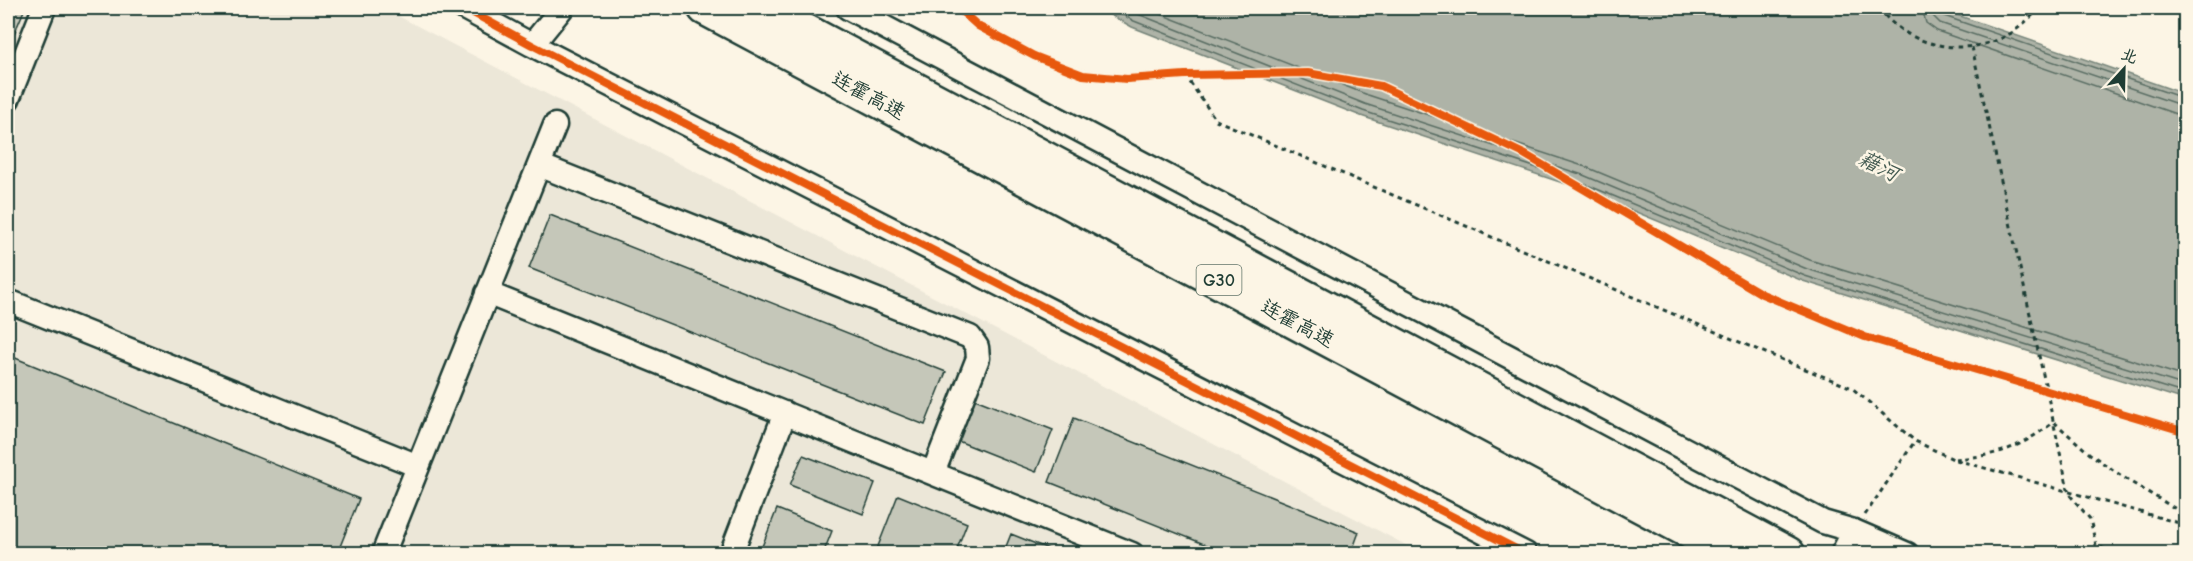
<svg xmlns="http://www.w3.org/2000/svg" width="2193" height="561" font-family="'Comic Neue','LXGW WenKai TC',sans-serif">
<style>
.built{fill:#ece7d8}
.water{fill:#aeb3a7;stroke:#758479;stroke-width:1.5}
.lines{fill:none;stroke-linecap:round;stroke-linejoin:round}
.shore{stroke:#586c62;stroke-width:1.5}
.building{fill:#c5c7b9;stroke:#1f3d34;stroke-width:1.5}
.minor-casing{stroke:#1f3d34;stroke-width:27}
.highway-casing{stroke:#1f3d34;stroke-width:38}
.path{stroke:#1f3d34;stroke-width:3;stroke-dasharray:4.5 4.5;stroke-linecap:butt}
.minor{stroke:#fcf5e5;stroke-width:22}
.highway{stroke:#fcf5e5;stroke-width:33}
.cycleway-casing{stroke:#fcf5e5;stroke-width:11}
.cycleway{stroke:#e8590c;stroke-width:8}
.labels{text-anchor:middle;stroke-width:5;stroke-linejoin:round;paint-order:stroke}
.shield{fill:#fcf5e5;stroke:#617469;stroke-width:1.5}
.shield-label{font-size:18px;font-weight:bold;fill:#1f3d34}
.street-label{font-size:20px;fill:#1f3d34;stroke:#fcf5e5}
.water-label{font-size:21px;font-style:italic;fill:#435a51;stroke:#fcf5e5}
</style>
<rect width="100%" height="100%" fill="#fcf5e5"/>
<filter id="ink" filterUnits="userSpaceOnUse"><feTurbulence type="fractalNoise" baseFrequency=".0167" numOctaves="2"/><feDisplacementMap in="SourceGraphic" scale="12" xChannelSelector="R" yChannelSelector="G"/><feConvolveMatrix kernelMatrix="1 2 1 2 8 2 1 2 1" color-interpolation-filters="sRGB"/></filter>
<g filter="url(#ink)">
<!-- built -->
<path class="built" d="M8 8H383L1421 553H8Z"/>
<!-- water -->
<path class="water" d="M1098 8H1937L2185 94V400L1803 281 1578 188 1361 116 1132 27Z"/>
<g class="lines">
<!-- shore -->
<path class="shore" d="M1110 8 1134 21 1363 111 1580 182 1805 276 2186 394
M1125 8 1138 14 1365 104 1583 175 1807 269 2186 386
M1145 8 1368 95 1586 167 1810 260 2186 377
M1922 8 1926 23 1937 31 2176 114 2186 116
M1931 8 1933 16 1940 23 2186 107
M1939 8V13L1944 16 2186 99"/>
</g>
<!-- building -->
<path class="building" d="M8 8H25L8 48Z
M550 215 946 372 925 425 529 268Z
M8 355 359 499 337 554H8Z
M975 399 1053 430 1036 472 958 441Z
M1074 418 1359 532 1351 554H1229L1049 482Z
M803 455 875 483 863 514 790 485Z
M898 495 967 523 955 554H875Z
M777 509 832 531 823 554H759Z
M1011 534 1061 554H1003Z"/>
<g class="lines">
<!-- minor casing -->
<g class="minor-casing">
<path id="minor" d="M464 8 532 45 1526 554
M848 8 1823 522 1854 531
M532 45 562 8
M8 99 44 8
M539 165 970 337 977 347 978 358 933 473
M487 293 1132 554
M8 301 418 466
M383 554 555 125
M731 554 785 413
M1842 554 1854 531 1907 554"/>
</g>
<!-- highway casing -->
<g class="highway-casing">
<path id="highway" d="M705 8 1732 554
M762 8 1788 554"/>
</g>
<!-- path -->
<path class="path" d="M1879 8C1906 46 1959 56 2000 39 2016 32 2029 19 2040 8
M1972 47 2069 494 2090 519 2096 545 2116 554
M1185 75 1216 120 1751 347 1852 388 1915 441
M1955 459C2001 455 2017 449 2054 422L2090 454 2129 481 2186 515
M1865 515 1915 441 1953 459 2186 525"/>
<!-- minor -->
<use href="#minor" class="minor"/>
<!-- highway -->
<use href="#highway" class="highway"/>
<!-- cycleway casing -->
<g class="cycleway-casing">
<path id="cycleway" d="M464 8 532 45 1526 554
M958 8 978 26 1034 56 1083 75 1127 79 1185 75 1308 73 1381 86 1524 154 1762 294 1865 337 2186 432"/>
</g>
<!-- cycleway -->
<use href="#cycleway" class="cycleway"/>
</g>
</g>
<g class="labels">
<!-- shield labels -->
<rect class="shield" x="1196.5" y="265" width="45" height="30" rx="4.5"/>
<g class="shield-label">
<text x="1219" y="286">G30</text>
</g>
<!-- street labels -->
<g class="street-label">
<text transform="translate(869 95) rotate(28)" y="7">连霍高速</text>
<text transform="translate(1298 323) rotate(28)" y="7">连霍高速</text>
</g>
<!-- water labels -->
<g class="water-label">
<text transform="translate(1879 166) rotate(27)" y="7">藉河</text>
</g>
</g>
<!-- margin -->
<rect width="2193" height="561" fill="none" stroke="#fcf5e5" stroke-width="30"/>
<rect x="15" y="15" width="2163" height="531" fill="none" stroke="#1f3d34" stroke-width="2" filter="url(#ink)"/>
<!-- north arrow -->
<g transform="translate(2124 69) rotate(22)" stroke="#fcf5e5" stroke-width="4.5" paint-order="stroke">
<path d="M0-4.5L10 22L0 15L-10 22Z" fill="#1f3d34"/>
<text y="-9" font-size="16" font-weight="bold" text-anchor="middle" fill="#1f3d34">北</text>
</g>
</svg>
